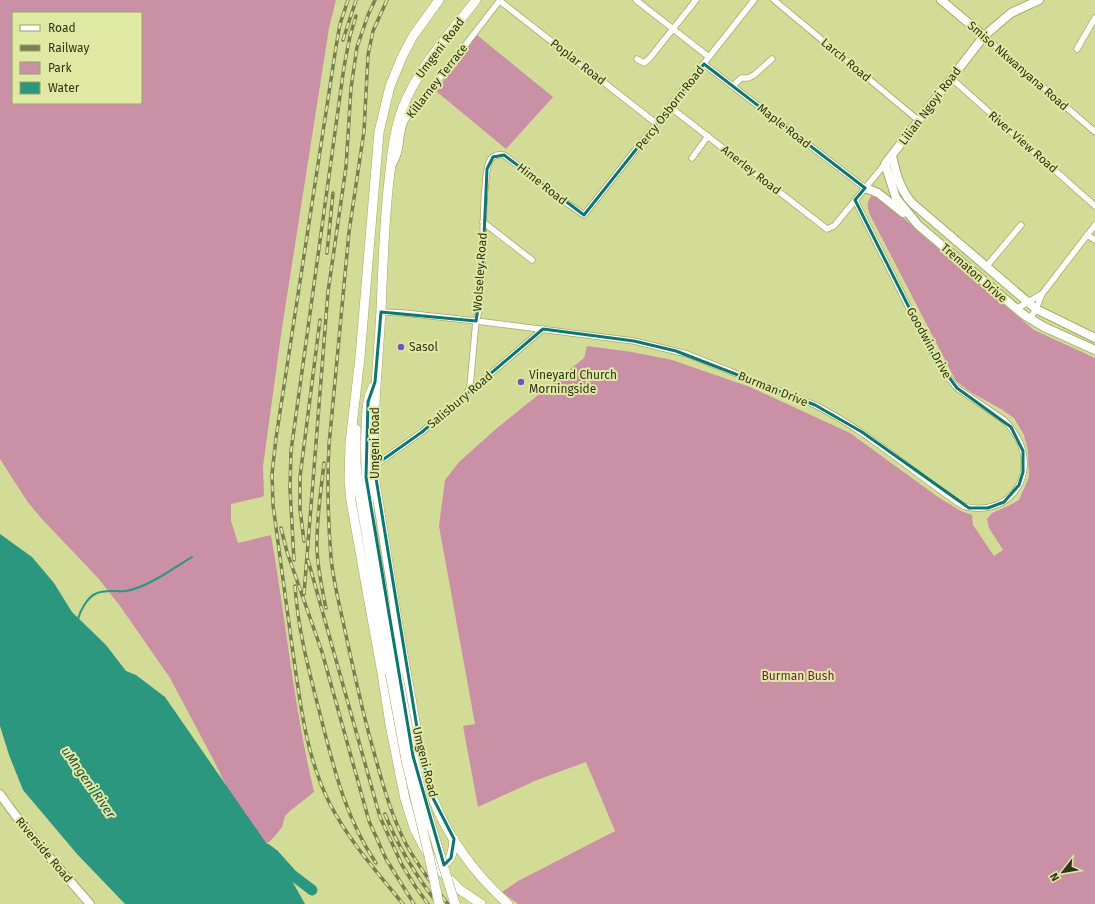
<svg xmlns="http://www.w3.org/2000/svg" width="1095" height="904" font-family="'Fira Sans',sans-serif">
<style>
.green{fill:#ca90a6;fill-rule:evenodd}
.water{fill:#2c977f}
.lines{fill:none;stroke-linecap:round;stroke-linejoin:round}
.stream{stroke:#2c977f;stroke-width:2}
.river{stroke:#2c977f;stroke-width:11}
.street-casing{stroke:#a2aa67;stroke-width:7}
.secondary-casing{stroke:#a2aa67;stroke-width:10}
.primary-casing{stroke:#a2aa67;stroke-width:10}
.street{stroke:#fff;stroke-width:5.5}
.secondary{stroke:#fff;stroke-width:8}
.primary{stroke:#fff;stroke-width:9}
.rail-casing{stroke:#787e50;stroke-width:3.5}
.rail{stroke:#e0e9a3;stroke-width:2;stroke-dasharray:6;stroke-linecap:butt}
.primary-bridge-casing{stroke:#a2aa67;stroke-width:10;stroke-linecap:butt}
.primary-bridge{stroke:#fff;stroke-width:9}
.marked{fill:none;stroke:#0f766e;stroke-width:3;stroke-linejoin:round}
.poi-dot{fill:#764fc8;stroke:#e0e9a3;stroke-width:1.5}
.labels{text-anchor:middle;stroke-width:4;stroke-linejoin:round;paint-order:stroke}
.street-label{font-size:12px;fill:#313418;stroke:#e0e9a3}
.poi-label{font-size:12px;fill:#313418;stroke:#e0e9a3;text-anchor:start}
.park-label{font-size:12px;fill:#741847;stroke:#e0e9a3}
.water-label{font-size:13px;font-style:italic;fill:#265246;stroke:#e0e9a3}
</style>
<rect width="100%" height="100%" fill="#d3dc97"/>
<!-- green -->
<path class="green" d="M0 0H336L329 28 282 328 263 466 264 495 262 497 231 504V521L238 543 271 535C286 621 294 708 314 792L290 811 285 816 282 827 275 836 269 842 264 844 241 816 213 759 170 678 120 606 98 578 41 518 27 501 0 459ZM13 13H141V103H13Z
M477 35 553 97 506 149 436 91Z
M872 195H878L928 240 1034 330 1095 358V904H518L502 892 518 881 615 831 586 762 537 780 478 807 463 726 475 724 439 526 445 480 459 462 497 428 584 358 587 346 632 352 672 360 750 387 850 433 938 497 961 511 972 515 973 525 994 556 1003 550 989 528 987 519 992 513 1008 506 1019 500 1029 477 1028 451 1024 435 1014 418 1001 409 972 393 956 381 870 215C867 206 866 203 872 195Z"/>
<!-- water -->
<path class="water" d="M0 534 32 557 54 583 72 612 106 645 126 671 136 675 165 697 291 879 305 904H125L77 854 23 790 9 755 0 726Z"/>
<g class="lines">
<!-- stream -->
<path class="stream" d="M78 619C80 611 87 598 95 594 105 589 115 592 126 591 148 587 172 569 192 557"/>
<!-- river -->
<path class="river" d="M266 849 274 855 291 874 312 890"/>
<!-- street casing -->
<g class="street-casing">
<path id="street" d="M636 0 709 57
M774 0 918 120
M500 1 657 124
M984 36 1095 132
M1077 49 1095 18
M637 59 644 63 649 59 696 0
M704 64 865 188
M951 78 1095 206
M733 86 741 78H748L754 75 772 59
M670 107 827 229 834 226 885 164
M692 158 708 136
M391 168C403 151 398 140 404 123 409 111 420 101 429 92L500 0
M483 222 532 260
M1087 235 1095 240
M986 267 1021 225
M1016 309 1042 294
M381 312 404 313 476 321 634 341 687 354 815 405C869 432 913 473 963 506 1004 518 1036 482 1020 443 1016 434 1011 427 1004 420L957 388 941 369 910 310 855 200
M1030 319 1036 309 1042 294 1095 225
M467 394 470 386 476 321C480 312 480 301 481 291 484 257 482 223 485 189 486 180 486 170 489 162 492 155 498 154 504 155L568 204 584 215 754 0
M374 466 422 432 543 329"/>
</g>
<!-- secondary casing -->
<g class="secondary-casing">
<path id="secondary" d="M941 0 984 36
M1039 0 1011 13 984 36 885 164 896 198 918 225 1024 315 1044 327 1095 350
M892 156C896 173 900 190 912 203L1036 309 1095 338
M865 188 878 193 903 213
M0 794C27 833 59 868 90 904"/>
</g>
<!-- primary casing -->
<g class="primary-casing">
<path id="primary" d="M439 0 413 36 402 57 390 86 379 132 360 357 350 443 349 480 351 501 366 585 382 673 390 724 405 799 414 828 426 851 439 869 459 889 481 904
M476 0C450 34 419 66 403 107 395 127 392 150 390 172 384 218 383 264 381 310 378 367 371 425 375 482 387 554 397 626 411 698 417 732 421 767 433 799 449 839 476 875 508 904
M373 387C366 400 367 414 366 428 362 510 385 595 398 675
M356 429V463L358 485 390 673
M439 869C451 860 453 855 454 839"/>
</g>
<!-- street -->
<use href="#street" class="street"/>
<!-- secondary -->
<use href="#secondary" class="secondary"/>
<!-- primary -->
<use href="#primary" class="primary"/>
<!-- rail casing -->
<g class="rail-casing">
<path id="rail" d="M348 0 340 24 336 47 276 438 272 474 273 505C279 552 286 599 292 646 300 700 305 755 330 804 349 841 377 872 403 904
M387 0 373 31 368 55 364 131 349 232 329 445C327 482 328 520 331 557 333 580 339 603 344 626 352 663 360 701 370 738 380 774 389 811 406 844 418 866 433 885 448 904
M343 40 356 0
M327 253 333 193
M324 463C321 492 316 521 317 550 318 569 322 589 326 608
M281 528 287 552 322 652 369 821 386 859 414 904
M304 541 300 509V477L320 320
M294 560 290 489 291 451 344 67 350 36 356 16
M308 560 380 817 402 865 415 886 428 904
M295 586C298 631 310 675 321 718 334 769 346 819 376 863
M304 594 328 292 346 167 351 88 357 47 368 15 375 0
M385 814C398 847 416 876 438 904"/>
</g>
<!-- rail -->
<use href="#rail" class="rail"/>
<!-- primary-bridge casing -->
<g class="primary-bridge-casing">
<path id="primary-bridge" d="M390 673 406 760 429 856 439 904
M398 675 413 756 422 796 455 904"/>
</g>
<!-- primary-bridge -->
<use href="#primary-bridge" class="primary-bridge"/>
</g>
<!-- marked area -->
<path class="marked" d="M704 64 865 188 855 200 934 357 957 388 1011 427 1023 451V472L1019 485 1004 502 988 508H969L862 432 815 405 676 351 634 341 543 329 422 432 374 466 422 758 433 798 454 839 451 858 444 865 413 756 366 477 368 402 375 382 381 312 476 321 482 282 487 169 493 157 504 155 584 215Z"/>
<!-- markers -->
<g class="poi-dot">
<circle cx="401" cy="347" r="4"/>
<circle cx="521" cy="382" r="4"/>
</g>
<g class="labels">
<!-- street labels -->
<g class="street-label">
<text transform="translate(440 48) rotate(-53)" y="4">Umgeni Road</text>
<text transform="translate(846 60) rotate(40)" y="4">Larch Road</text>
<text transform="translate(578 62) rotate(38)" y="4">Poplar Road</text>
<text transform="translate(1018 66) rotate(41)" y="4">Smiso Nkwanyana Road</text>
<text transform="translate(437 81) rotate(-52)" y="4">Killarney Terrace</text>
<text transform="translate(930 106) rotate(-53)" y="4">Lilian Ngoyi Road</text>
<text transform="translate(670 108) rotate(-52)" y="4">Percy Osborn Road</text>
<text transform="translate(784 126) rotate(38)" y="4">Maple Road</text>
<text transform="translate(1023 142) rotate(41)" y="4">River View Road</text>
<text transform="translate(751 170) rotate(38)" y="4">Anerley Road</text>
<text transform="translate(542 184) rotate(38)" y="4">Hime Road</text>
<text transform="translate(480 272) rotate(-86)" y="4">Wolseley Road</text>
<text transform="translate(974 273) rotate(41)" y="4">Trematon Drive</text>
<text transform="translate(929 343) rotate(61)" y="4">Goodwin Drive</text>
<text transform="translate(773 389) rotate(22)" y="4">Burman Drive</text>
<text transform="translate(460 400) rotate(-40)" y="4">Salisbury Road</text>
<text transform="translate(375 443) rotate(-90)" y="4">Umgeni Road</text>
<text transform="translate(425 762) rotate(76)" y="4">Umgeni Road</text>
<text transform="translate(44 850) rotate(50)" y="4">Riverside Road</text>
</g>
<!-- poi labels -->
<g class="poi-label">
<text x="409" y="351">Sasol</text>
<text x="529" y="379">Vineyard Church<tspan x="529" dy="14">Morningside</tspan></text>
</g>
<!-- park labels -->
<g class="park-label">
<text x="798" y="680">Burman Bush</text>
</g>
<!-- water labels -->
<g class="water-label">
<text transform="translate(89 782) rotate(55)" y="5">uMngeni River</text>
</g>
</g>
<!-- legend -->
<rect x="12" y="12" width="130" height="92" fill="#e0e9a3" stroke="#9aa16b"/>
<rect x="20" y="25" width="20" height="6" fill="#ffffff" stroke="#9aa16b"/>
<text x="48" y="32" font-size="12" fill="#313418">Road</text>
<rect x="20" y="45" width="20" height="6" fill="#787e50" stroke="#9aa16b"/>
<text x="48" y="52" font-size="12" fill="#313418">Railway</text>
<rect x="20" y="62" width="20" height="12" fill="#ca90a6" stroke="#9aa16b"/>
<text x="48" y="72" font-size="12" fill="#313418">Park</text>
<rect x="20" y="82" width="20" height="12" fill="#2c977f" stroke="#9aa16b"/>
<text x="48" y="92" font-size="12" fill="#313418">Water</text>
<!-- north arrow -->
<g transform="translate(1063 872) rotate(239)" stroke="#e0e9a3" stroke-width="3" paint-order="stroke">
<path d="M0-3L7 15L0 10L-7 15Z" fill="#313418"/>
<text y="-6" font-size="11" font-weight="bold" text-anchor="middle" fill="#313418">N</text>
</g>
</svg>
